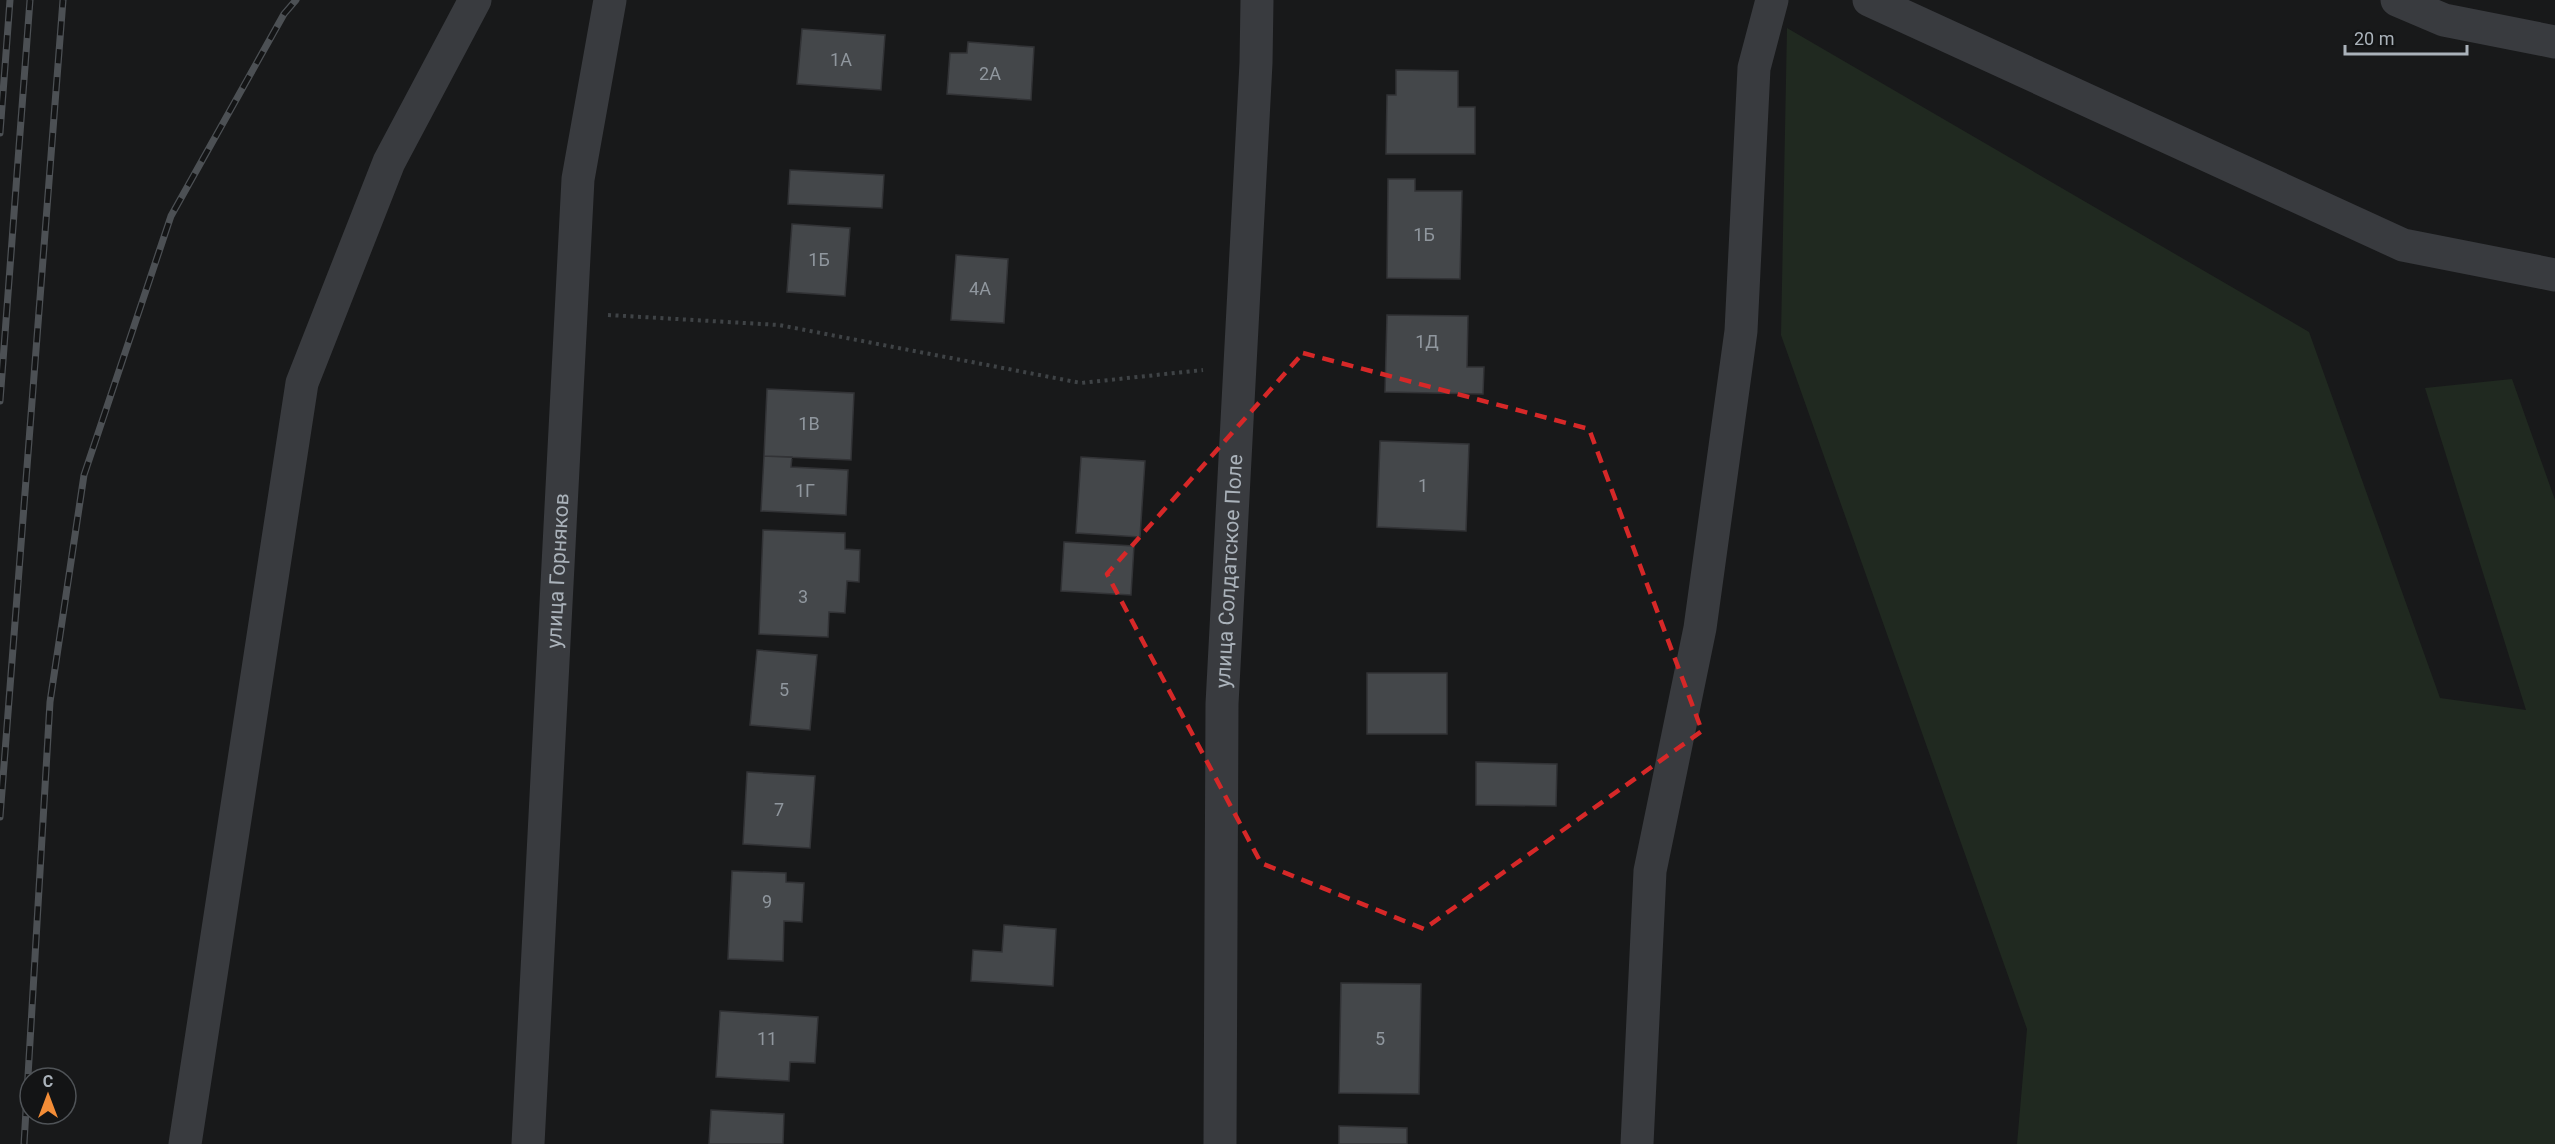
<svg xmlns="http://www.w3.org/2000/svg" width="2555" height="1144" font-family="Roboto,sans-serif">
<style>
.green{fill:#202920}
.building{fill:#44474a;stroke:#323336;stroke-width:1.5}
.lines{fill:none;stroke-linecap:round;stroke-linejoin:round}
.path{stroke:#3f4346;stroke-width:4;stroke-dasharray:3 4.5;stroke-linecap:butt}
.minor{stroke:#393b3f;stroke-width:33}
.rail-casing{stroke:#4c5054;stroke-width:7}
.rail{stroke:#131415;stroke-width:4.5;stroke-dasharray:14;stroke-linecap:butt}
.marked{fill:none;stroke:#d62828;stroke-width:4.5;stroke-dasharray:12 8;stroke-linejoin:round}
.labels{text-anchor:middle;stroke-width:5;stroke-linejoin:round;paint-order:stroke}
.number-label{font-size:18px;fill:#90979e}
.street-label{font-size:21px;fill:#aab2ba;stroke:#131415}
</style>
<rect width="100%" height="100%" fill="#18191a"/>
<!-- green -->
<path class="green" d="M1787 28 2309 332 2440 698 2526 710 2425 388 2512 379 2555 500V1144H2017L2027 1029 1781 335Z"/>
<!-- building -->
<path class="building" d="M802 29 885 35 881 90 797 84Z
M968 42 1034 47 1031 100 947 94 950 53H967Z
M1396 70 1458 71V107H1475V154H1386L1387 95H1396Z
M790 170 884 175 882 208 788 204Z
M1388 179H1415V191H1462L1460 279 1387 278Z
M792 224 850 228 845 296 787 292Z
M956 255 1008 259 1004 323 951 320Z
M1387 315 1468 316 1467 367H1484L1483 394 1385 392Z
M767 389 854 393 851 460 764 456Z
M1380 441 1469 444 1466 531 1377 527Z
M764 456 792 457 791 467 848 470 846 515 761 511Z
M1081 457 1145 461 1140 537 1076 533Z
M763 530 845 533V549L860 550 859 582 847 581 845 613 829 612 828 637 759 634Z
M1064 542 1134 546 1131 595 1061 591Z
M757 650 817 655 810 730 750 725Z
M1367 673H1447V734H1367Z
M1476 762 1557 764 1556 806 1476 805Z
M747 772 815 776 810 848 743 844Z
M732 871 786 873V882L804 883 802 922 784 921 783 961 728 959Z
M1004 925 1056 929 1053 986 971 981 973 950 1002 952Z
M1341 983 1421 984 1419 1094 1339 1093Z
M720 1011 818 1017 815 1063 790 1062 789 1081 716 1077Z
M711 1110 784 1114 783 1144H709Z
M1339 1126 1407 1128V1144H1339Z"/>
<g class="lines">
<!-- path -->
<path class="path" d="M608 315 779 325 1081 383 1203 370"/>
<!-- minor -->
<g class="minor">
<path d="M1869 0 2403 245 2555 275"/>
<path d="M2397 0 2444 20 2555 42"/>
<path d="M185 1144 302 383 389 162 475 0"/>
<path id="s1" d="M528 1144 578 179 610 0"/>
<path id="s2" d="M1220 1144 1222 704 1256 63 1257 0"/>
<path d="M1637 1144 1650 871 1700 628 1741 331 1754 68 1772 0"/>
</g>
<!-- rail casing -->
<g class="rail-casing">
<path id="rail" d="M0 133 10 0
M0 401 30 0
M0 817 63 0
M24 1144 50 702 84 475 171 216 284 14 296 0"/>
</g>
<!-- rail -->
<use href="#rail" class="rail"/>
</g>
<!-- marked area -->
<path class="marked" d="M1303 353 1589 429 1702 731 1424 929 1261 863 1107 574Z"/>
<g class="labels">
<!-- number labels -->
<g class="number-label">
<text x="841" y="66">1А</text>
<text x="990" y="80">2А</text>
<text x="1424" y="241">1Б</text>
<text x="819" y="266">1Б</text>
<text x="980" y="295">4А</text>
<text x="1427" y="348">1Д</text>
<text x="809" y="430">1В</text>
<text x="1423" y="492">1</text>
<text x="805" y="497">1Г</text>
<text x="803" y="603">3</text>
<text x="784" y="696">5</text>
<text x="779" y="816">7</text>
<text x="767" y="908">9</text>
<text x="767" y="1045">11</text>
<text x="1380" y="1045">5</text>
</g>
<!-- street labels -->
<g class="street-label">
<text dy="7" stroke="none"><textPath href="#s1" startOffset="574">улица Горняков</textPath></text>
<text dy="7" stroke="none"><textPath href="#s2" startOffset="573">улица Солдатское Поле</textPath></text>
</g>
</g>
<!-- north arrow -->
<g transform="translate(48 1096)"><circle r="28" fill="#131415" stroke="#4f5357" stroke-width="1.5"/>
<path d="M0-4.5L10 22L0 15L-10 22Z" fill="#f38d37"/>
<text y="-9" font-size="16" font-weight="bold" text-anchor="middle" fill="#aab2ba">С</text>
</g>
<!-- scale -->
<path d="M2345 45v9h122v-9" fill="none" stroke="#aab2ba" stroke-width="3"/>
<text x="2354" y="45" font-size="18" fill="#aab2ba" stroke="#131415" stroke-width="4.5" paint-order="stroke">20 m</text>
</svg>
